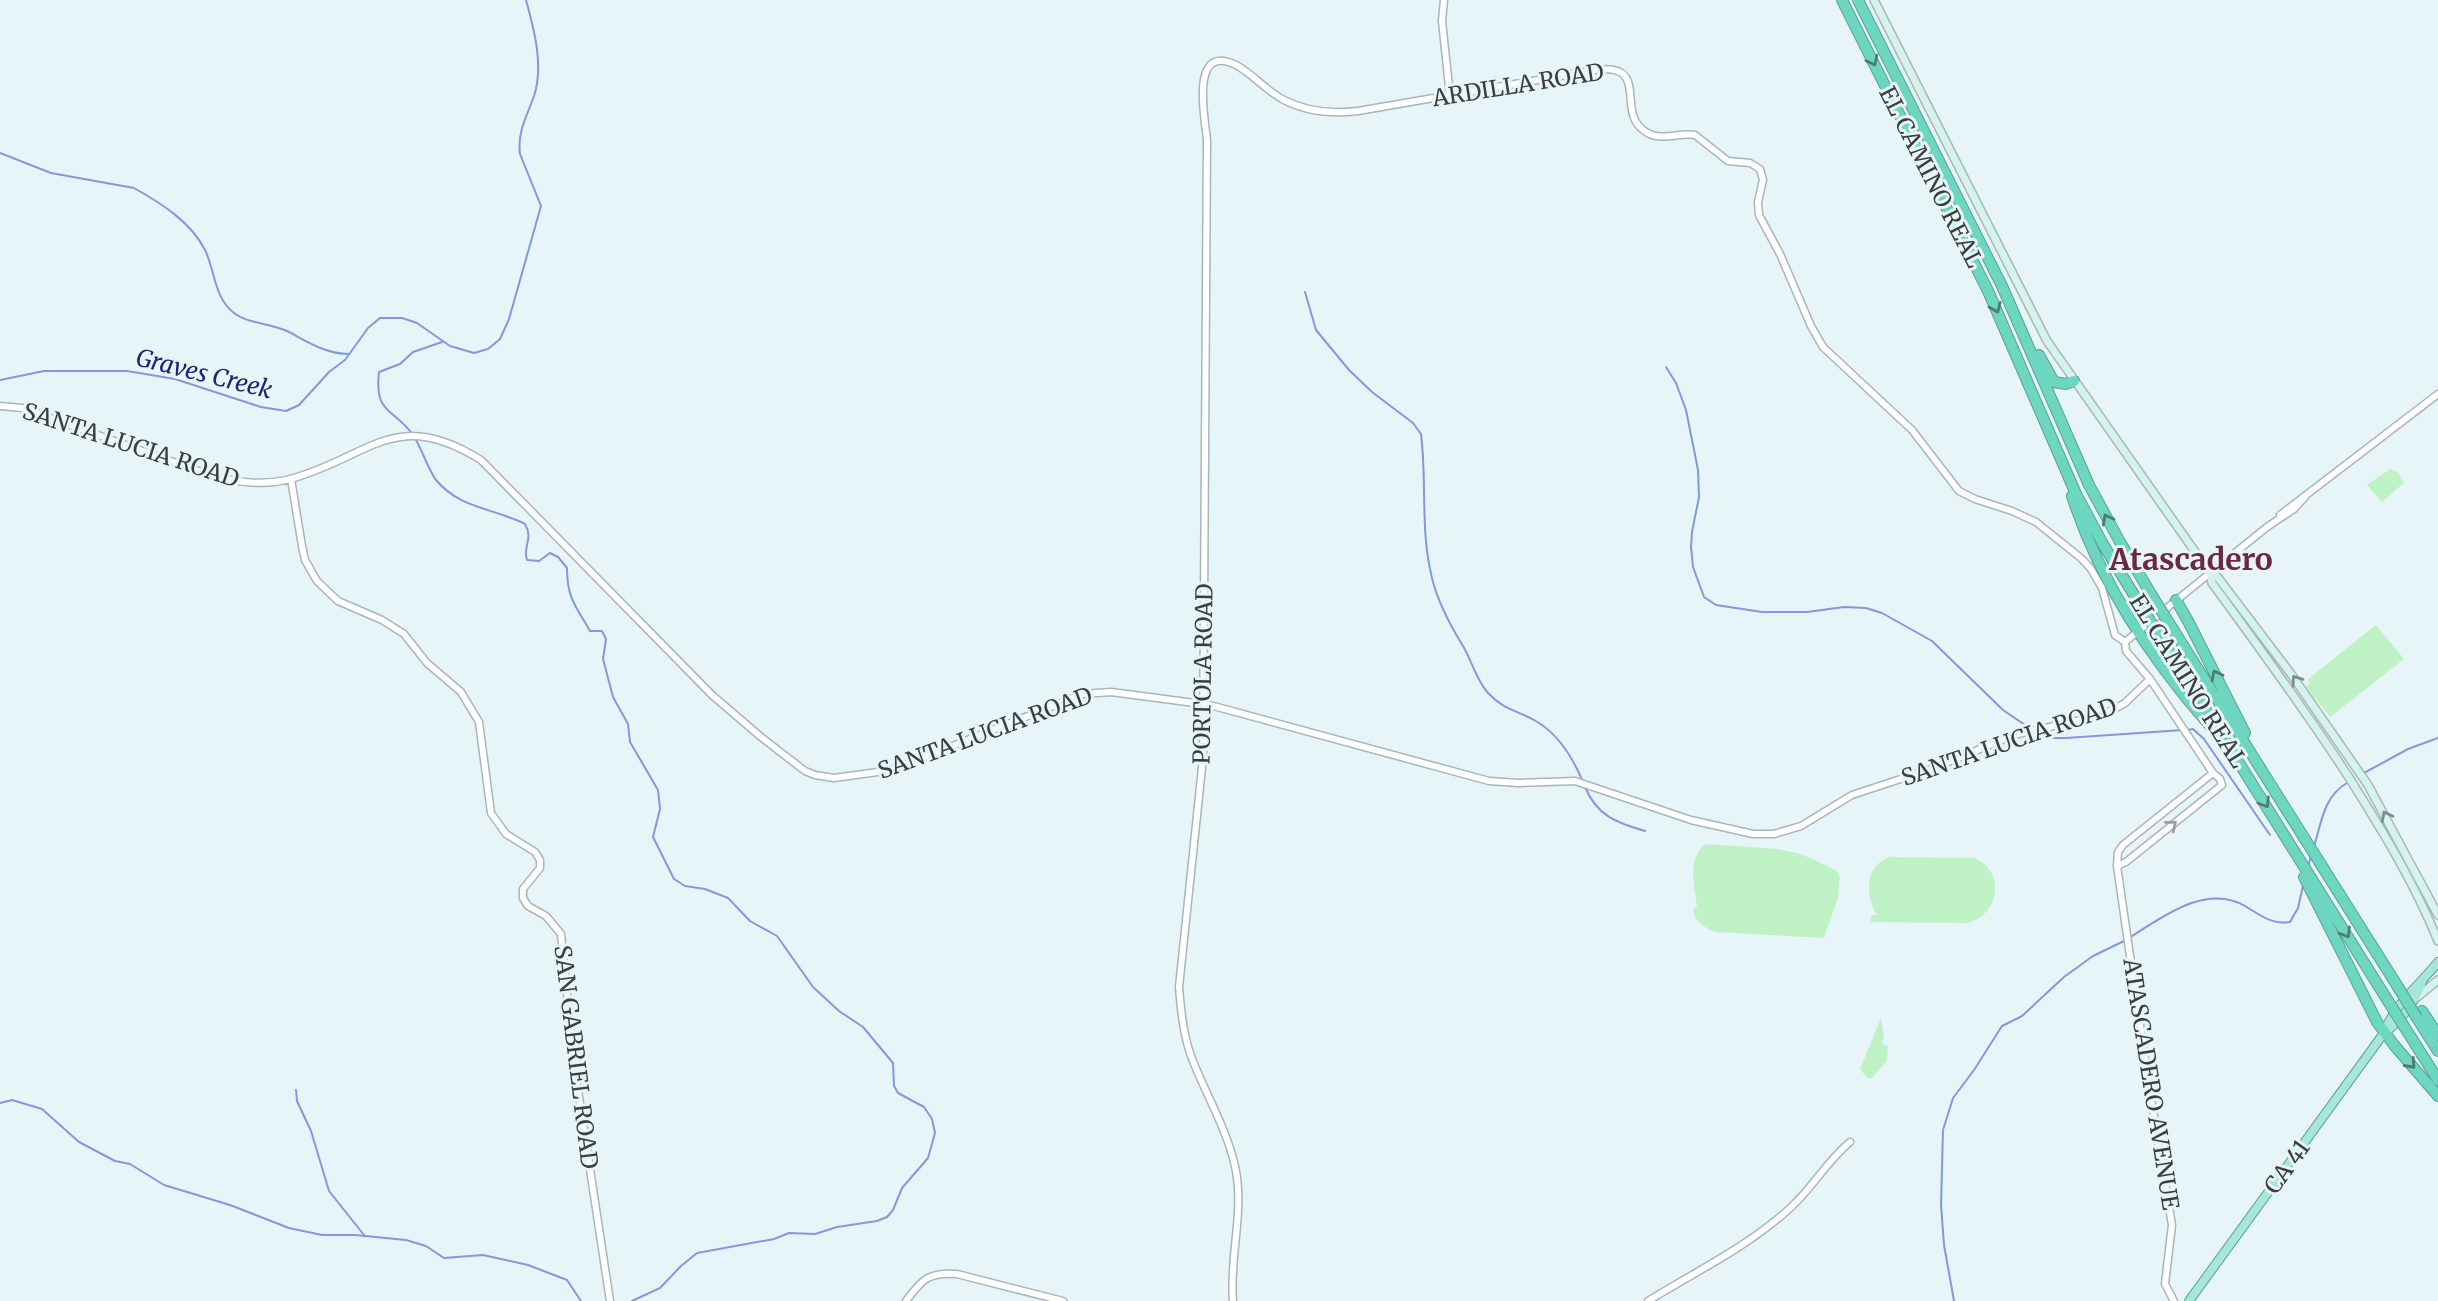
<svg xmlns="http://www.w3.org/2000/svg" width="2438" height="1301" font-family="Merriweather,serif">
<style>
.green{fill:#bef2c4}
.lines{fill:none;stroke-linecap:round;stroke-linejoin:round}
.stream{stroke:#8398df;stroke-width:2}
.tertiary-casing{stroke:#a9b6b8;stroke-width:9}
.secondary-casing{stroke:#a9b6b8;stroke-width:10}
.primary-casing{stroke:#5ba194;stroke-width:10}
.motorway-casing{stroke:#5ba194;stroke-width:12}
.tertiary{stroke:#fff;stroke-width:6}
.secondary{stroke:#d3f3ec;stroke-width:7}
.primary{stroke:#a7e6da;stroke-width:8}
.motorway{stroke:#6dd6c1;stroke-width:10}
.motorway-bridge-casing{stroke:#5ba194;stroke-width:12;stroke-linecap:butt}
.motorway-bridge{stroke:#6dd6c1;stroke-width:10}
.oneway{stroke:#4e7b73}
.oneway2{stroke:#7e8f8d}
.oneway3{stroke:#9c9e9f}
.labels{text-anchor:middle;stroke-width:6;stroke-linejoin:round;paint-order:stroke}
.street-label{font-size:23px;fill:#393e3f;stroke:#e8f5f8}
.water-label{font-size:24px;font-style:italic;fill:#1b2475;stroke:#e8f5f8}
.district-label{font-size:30px;font-weight:bold;fill:#6c283e;stroke:#e8f5f8}
</style>
<rect width="100%" height="100%" fill="#e8f5f8"/>
<!-- green -->
<path class="green" d="M2390 469 2398 472 2404 483 2382 502 2367 485Z
M2376 625 2404 659 2330 717 2306 687 2310 683 2307 680Z
M1706 844 1778 849 1801 854 1836 870 1840 877 1838 897 1824 938 1716 932C1705 929 1694 921 1693 909L1697 906C1694 887 1687 856 1706 844Z
M1890 857 1974 858C2006 870 2000 915 1967 923L1871 922V915H1877C1865 895 1864 866 1890 857Z
M1881 1018 1884 1037 1882 1044 1888 1046 1887 1061 1872 1078H1867L1860 1069Z"/>
<g class="lines">
<!-- stream -->
<path class="stream" d="M0 153 51 173 134 188C161 203 191 222 205 250 215 270 214 298 234 313 248 324 271 323 289 332 308 342 326 354 349 354
M1305 292 1316 330 1349 370 1372 392 1413 423 1421 434C1427 481 1420 531 1432 578 1438 603 1450 625 1463 646 1472 661 1476 680 1488 693 1504 710 1516 710 1534 720 1558 733 1573 758 1583 782
M1666 367 1676 383 1686 410 1698 470 1699 497 1692 532 1691 547 1693 567 1704 597 1716 605 1762 612H1807L1844 607 1866 608 1882 613 1932 641 2003 710 2031 729
M0 380 44 371H127L175 379 261 407 286 411 299 405 329 372 345 360 368 328 380 318H402L417 323 450 346 474 353 488 349 500 339 509 319 541 206 520 154C517 132 527 116 534 96 544 66 534 29 526 0
M413 435C394 408 374 415 379 372L400 364 413 352 442 342
M416 440C423 452 428 469 436 480 460 509 494 508 525 524 534 539 522 547 527 560L539 561 550 553 558 557 567 568C567 599 576 606 590 631H602L606 639 603 659 613 697 628 724 630 742 658 790 660 809 653 837 674 879 685 886 705 889 728 898 750 921 777 936 813 987 839 1011 863 1027 893 1063 894 1086 898 1093 924 1107 932 1119 935 1133 928 1158 902 1188 893 1210 887 1217 877 1221 837 1227 815 1234 789 1233 774 1239 697 1253 681 1266 660 1288 632 1301
M2188 730 2193 729 2204 739 2270 835
M2036 732 2053 738H2066L2183 730
M2364 773 2408 749 2438 738
M1585 787C1597 816 1617 823 1645 831
M2314 847C2321 823 2324 796 2347 783
M2308 867 2311 856
M2129 938C2161 918 2205 883 2245 906 2260 915 2272 925 2290 922L2298 908 2303 886
M296 1090 297 1101 311 1131 329 1191 364 1235
M0 1103 12 1100 42 1109 79 1142 115 1161 130 1164 164 1185 230 1205 289 1228 322 1235H355L406 1240 426 1246 444 1258 483 1255 528 1265 567 1280 581 1301
M1954 1301 1944 1245 1941 1205 1943 1130 1953 1098 1974 1070 2002 1026 2022 1016 2064 977 2093 956 2124 941"/>
<!-- tertiary casing -->
<g class="tertiary-casing">
<path id="tertiary" d="M1444 0 1442 21 1450 96
M0 406 22 408 213 476C240 483 266 486 294 478 372 455 396 407 481 460L712 695 761 737 805 771 815 775 834 778 892 770 1083 694 1111 692 1210 705 1489 781 1518 783 1575 781 1691 820 1753 834H1774L1801 826 1852 795 1934 768 2014 735 2103 715 2125 703 2150 679
M291 479 302 546 305 560 317 581 338 601 382 620 404 634 427 663 461 692 479 722 491 813 506 834 535 852 540 860V868L523 889V898L528 906 546 916 561 934 574 1064 610 1301
M2280 515 2438 394
M2125 642 2267 527 2294 509 2305 497
M906 1301C922 1279 929 1272 957 1274L1063 1301
M1233 1301C1229 1256 1245 1212 1235 1166 1226 1127 1205 1093 1191 1056 1183 1033 1181 1011 1179 987L1203 758 1207 140C1205 119 1189 42 1236 65 1253 74 1266 91 1284 100 1307 112 1332 114 1358 111L1596 70C1652 63 1614 113 1646 132 1661 142 1679 132 1695 135L1728 161 1750 163 1760 169 1763 180 1758 202 1759 215 1780 254 1811 326 1823 347 1912 430 1959 491 1975 499 2012 511 2036 522 2082 559 2091 569 2102 588 2115 635 2125 642 2126 651 2150 679 2213 773 2220 779 2222 785 2126 862 2117 866
M1648 1301C1695 1272 1747 1247 1788 1210 1812 1189 1826 1162 1850 1142
M2174 1301 2165 1284 2172 1225 2148 1080 2117 866 2118 852 2123 845 2213 773"/>
</g>
<!-- secondary casing -->
<g class="secondary-casing">
<path id="secondary" d="M1874 0 2047 341 2210 573 2216 575 2291 674 2368 785 2438 915
M2210 573 2212 583C2259 647 2305 710 2348 776 2382 830 2414 882 2438 941
M2416 998 2438 980"/>
</g>
<!-- primary casing -->
<g class="primary-casing">
<path id="primary" d="M2384 1033C2401 1021 2415 1002 2422 982
M2189 1301 2384 1033C2394 1004 2420 985 2438 962"/>
</g>
<!-- motorway casing -->
<g class="motorway-casing">
<path id="motorway" d="M1842 0 1988 291 2076 494 2104 546 2142 608
M1858 0 2002 286 2089 485 2120 542 2154 599
M2039 355 2054 382 2066 384 2074 381
M2072 496C2100 583 2151 659 2211 727
M2176 600 2188 621 2245 733
M2169 623 2398 987
M2157 632 2388 1001
M2304 877 2377 1022 2394 1045 2438 1096
M2422 1011 2438 1035
M2417 1018 2438 1051
M2407 1031 2438 1080"/>
</g>
<!-- tertiary -->
<use href="#tertiary" class="tertiary"/>
<!-- secondary -->
<use href="#secondary" class="secondary"/>
<!-- primary -->
<use href="#primary" class="primary"/>
<!-- motorway -->
<use href="#motorway" class="motorway"/>
<!-- motorway-bridge casing -->
<g class="motorway-bridge-casing">
<path id="motorway-bridge" d="M2154 599 2169 623
M2142 608 2157 632
M2398 987 2417 1018
M2388 1001 2407 1031"/>
</g>
<!-- motorway-bridge -->
<use href="#motorway-bridge" class="motorway-bridge"/>
</g>
<!-- one-way arrows -->
<defs><path id="oneway-chevron" d="M-2-3.5L2.5 0L-2 3.5" fill="none" stroke-width="1.6" stroke-linecap="round" stroke-linejoin="round" transform="scale(1.75)"/></defs>
<g class="oneway">
<use href="#oneway-chevron" transform="translate(1873 61) rotate(63)"/>
<use href="#oneway-chevron" transform="translate(1996 308) rotate(66)"/>
<use href="#oneway-chevron" transform="translate(2107 519) rotate(-118)"/>
<use href="#oneway-chevron" transform="translate(2216 675) rotate(-117)"/>
<use href="#oneway-chevron" transform="translate(2265 803) rotate(58)"/>
<use href="#oneway-chevron" transform="translate(2346 933) rotate(58)"/>
<use href="#oneway-chevron" transform="translate(2411 1064) rotate(48)"/>
</g>
<g class="oneway2">
<use href="#oneway-chevron" transform="translate(2296 680) rotate(-125)"/>
<use href="#oneway-chevron" transform="translate(2386 816) rotate(-118)"/>
</g>
<use class="oneway3" href="#oneway-chevron" transform="translate(2172 825) rotate(-39)"/>
<g class="labels">
<!-- street labels -->
<g class="street-label">
<text transform="translate(1518 85) rotate(-9)" y="8">ARDILLA ROAD</text>
<text transform="translate(1931 177) rotate(63)" y="8">EL CAMINO REAL</text>
<text transform="translate(131 445) rotate(18)" y="8">SANTA LUCIA ROAD</text>
<text transform="translate(1203 674) rotate(-89)" y="8">PORTOLA ROAD</text>
<text transform="translate(2188 681) rotate(58)" y="8">EL CAMINO REAL</text>
<text transform="translate(985 733) rotate(-20)" y="8">SANTA LUCIA ROAD</text>
<text transform="translate(2009 742) rotate(-19)" y="8">SANTA LUCIA ROAD</text>
<text transform="translate(576 1057) rotate(83)" y="8">SAN GABRIEL ROAD</text>
<text transform="translate(2151 1084) rotate(81)" y="8">ATASCADERO AVENUE</text>
<text transform="translate(2287 1167) rotate(-54)" y="8">CA 41</text>
</g>
<!-- water labels -->
<g class="water-label">
<text transform="translate(204 374) rotate(14)" y="8">Graves Creek</text>
</g>
<!-- district labels -->
<g class="district-label">
<text x="2191" y="570">Atascadero</text>
</g>
</g>
</svg>
